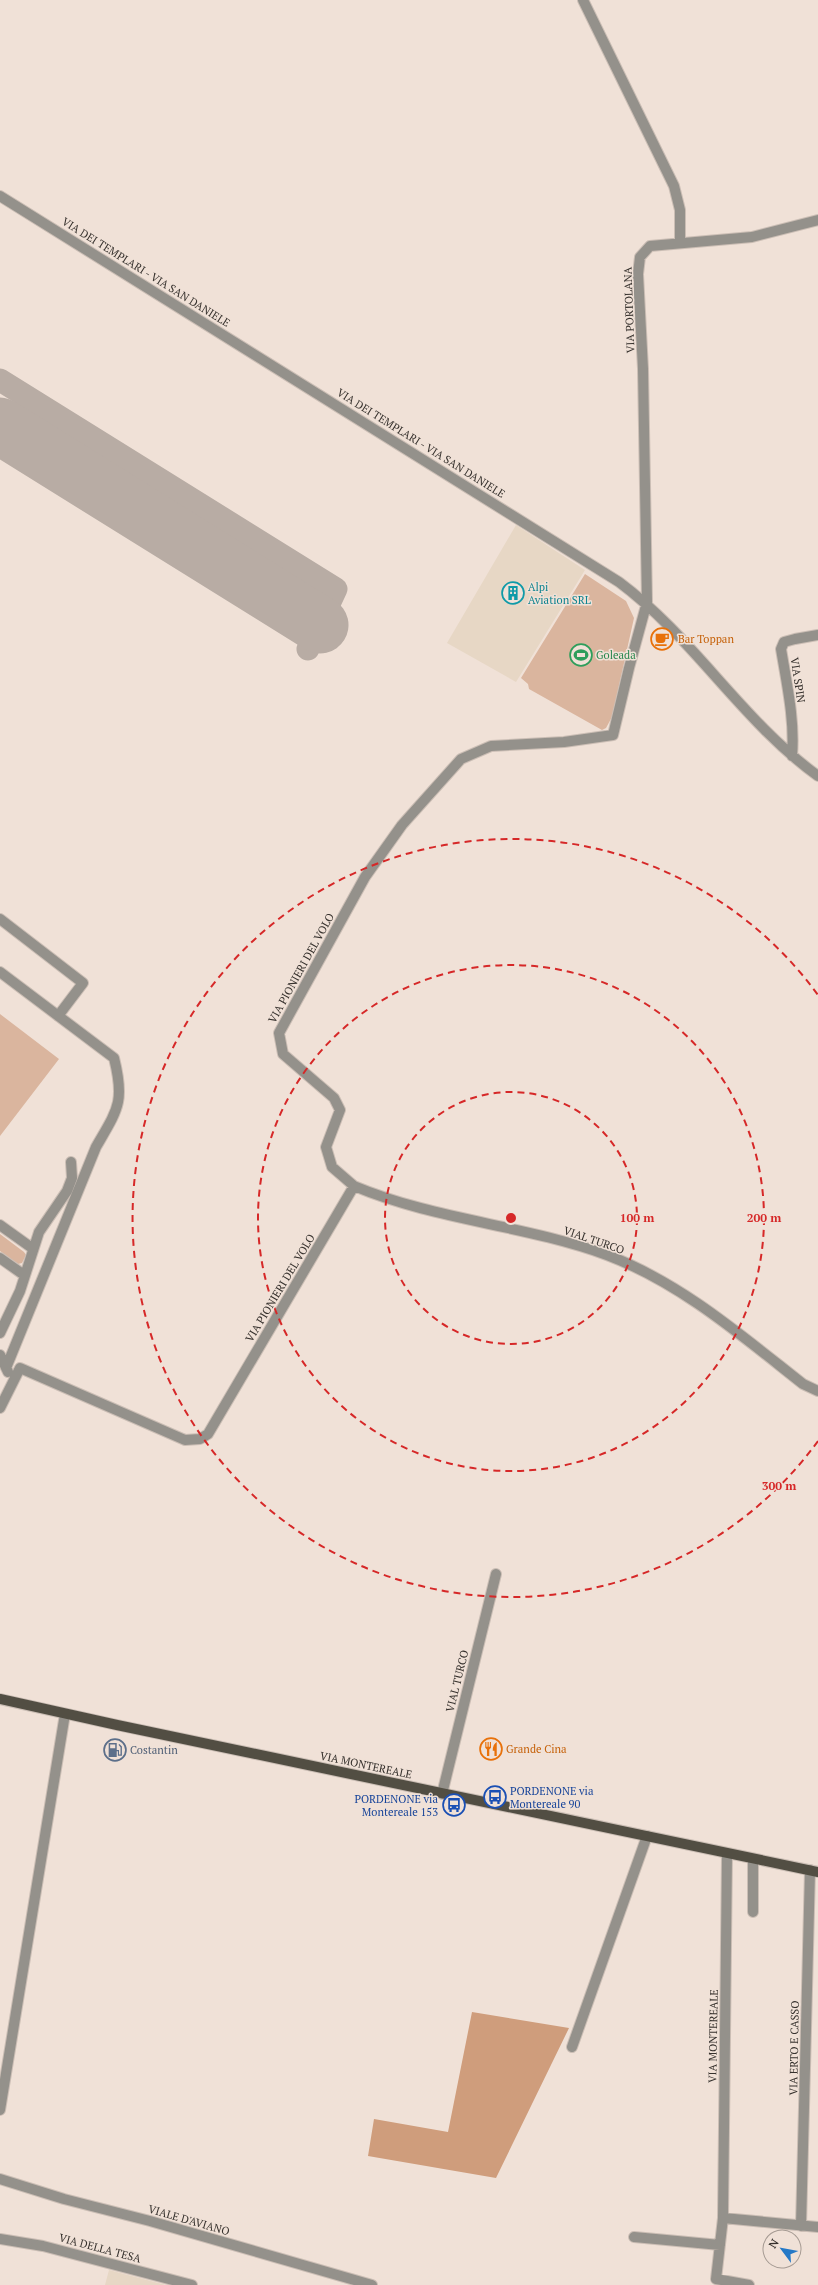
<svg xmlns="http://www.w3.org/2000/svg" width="818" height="2285" font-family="'PT Serif',serif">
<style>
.industrial{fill:#e7d7c5}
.green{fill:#dab59e}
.forest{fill:#cf9d7c}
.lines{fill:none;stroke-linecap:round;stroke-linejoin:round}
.taxiway{stroke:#b8aca4;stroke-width:23}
.runway{stroke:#b8aca4;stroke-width:57}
.minor-casing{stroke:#cbbeb5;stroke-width:12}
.major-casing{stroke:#cbbeb5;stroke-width:12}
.minor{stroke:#94918b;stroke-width:10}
.major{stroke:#524e43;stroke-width:10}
.ring{fill:none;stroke:#d62828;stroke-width:2;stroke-dasharray:7 5}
.labels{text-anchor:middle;stroke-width:3;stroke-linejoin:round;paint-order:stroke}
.street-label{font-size:11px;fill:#36312d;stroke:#f0e1d7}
.culture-label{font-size:11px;fill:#0d838f;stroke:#f0e1d7;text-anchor:start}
.food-label{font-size:11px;fill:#c56008;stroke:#f0e1d7;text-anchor:start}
.leisure-label{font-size:11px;fill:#27864d;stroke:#f0e1d7;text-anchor:start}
.service-label{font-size:11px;fill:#4e5e75;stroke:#f0e1d7;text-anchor:start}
.transit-label{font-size:11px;fill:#164399;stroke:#f0e1d7;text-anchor:start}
.centre{fill:#d62828;stroke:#f0e1d7;stroke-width:2}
.ring-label{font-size:12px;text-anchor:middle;font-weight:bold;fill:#d62828;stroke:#f0e1d7;stroke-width:3;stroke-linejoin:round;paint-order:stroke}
</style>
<rect width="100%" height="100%" fill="#f0e1d7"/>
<!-- industrial -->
<path class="industrial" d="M516 525 585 570 516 682 447 643Z
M109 2270 166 2285H105Z"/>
<!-- green -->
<path class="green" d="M585 574 626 601 634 618 612 717 606 728 602 730 529 689 528 684 521 678Z
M0 1014 59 1059 0 1136Z
M0 1234 24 1252 26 1255 22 1263 18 1264 0 1251Z"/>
<!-- forest -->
<path class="forest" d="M472 2012 569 2028 496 2178 368 2156 374 2119 448 2132Z"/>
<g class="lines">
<!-- taxiway -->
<path class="taxiway" d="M0 380 336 589 308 649"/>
<!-- runway -->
<path class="runway" d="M0 426 320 625"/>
<!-- minor casing -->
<g class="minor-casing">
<path id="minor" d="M583 0 674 186 680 210V243
M0 196 619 582C693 637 742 721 818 776
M792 756C795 721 787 685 781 649L784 642 795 639 818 635
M0 919 83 983 58 1016
M0 972 114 1058C125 1102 118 1109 96 1147L6 1368
M354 1186C435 1220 525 1225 607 1255 681 1283 742 1336 803 1384L818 1391
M0 1225 32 1248
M0 1258 24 1275
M0 1333 20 1291 39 1232 67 1191 72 1178 71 1162
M0 1355 8 1372
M0 1408 20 1368 185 1440 200 1439 208 1434 354 1186 332 1167 326 1147 340 1110 334 1098 283 1054 279 1033 365 877 402 825 461 759 491 746 564 742 613 735 629 668 647 602 643 369 638 274 640 257 650 246 752 237 818 220
M442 1794 496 1574
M753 1859V1912
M572 2047 647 1836
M0 2110 65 1714
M0 2179 64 2199 150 2221 372 2285
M723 2218 727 1854
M801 2226 810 1870
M634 2237 720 2245
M0 2239 43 2246 192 2285
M749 2285 716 2279 723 2218 818 2227"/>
</g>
<!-- major casing -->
<g class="major-casing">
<path id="major" d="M0 1699 117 1725 818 1872"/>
</g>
<!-- minor -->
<use href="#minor" class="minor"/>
<!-- major -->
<use href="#major" class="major"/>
</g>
<!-- distance rings -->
<g class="ring">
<circle cx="511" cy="1218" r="126"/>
<circle cx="511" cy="1218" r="253"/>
<path d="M818 1441A379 379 0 1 1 818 995"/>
</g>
<!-- icons -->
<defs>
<g id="building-ring" transform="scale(1.15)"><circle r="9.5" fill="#f0e1d7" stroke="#0f9aa8" stroke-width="1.5"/><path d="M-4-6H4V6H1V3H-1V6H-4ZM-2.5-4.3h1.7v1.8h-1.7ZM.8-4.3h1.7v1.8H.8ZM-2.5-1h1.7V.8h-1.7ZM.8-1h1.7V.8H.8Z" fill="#0f9aa8"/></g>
<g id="cafe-ring" transform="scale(1.15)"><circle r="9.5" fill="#f0e1d7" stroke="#e8710a" stroke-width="1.5"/><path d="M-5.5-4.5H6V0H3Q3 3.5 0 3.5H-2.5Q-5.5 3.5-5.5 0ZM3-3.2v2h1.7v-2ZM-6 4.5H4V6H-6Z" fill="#e8710a"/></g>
<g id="stadium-ring" transform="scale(1.15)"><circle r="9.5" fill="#f0e1d7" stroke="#2e9e5b" stroke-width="1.5"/><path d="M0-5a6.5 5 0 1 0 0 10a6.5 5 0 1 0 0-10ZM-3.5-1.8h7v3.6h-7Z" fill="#2e9e5b"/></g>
<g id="restaurant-ring" transform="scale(1.15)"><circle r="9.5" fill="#f0e1d7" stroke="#e8710a" stroke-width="1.5"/><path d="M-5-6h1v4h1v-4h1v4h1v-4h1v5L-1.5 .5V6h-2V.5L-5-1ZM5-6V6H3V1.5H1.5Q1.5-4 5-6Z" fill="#e8710a"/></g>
<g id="fuel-ring" transform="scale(1.15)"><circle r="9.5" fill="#f0e1d7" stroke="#5c6f8a" stroke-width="1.5"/><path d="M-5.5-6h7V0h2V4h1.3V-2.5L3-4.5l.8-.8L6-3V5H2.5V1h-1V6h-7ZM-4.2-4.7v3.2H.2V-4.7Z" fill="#5c6f8a"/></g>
<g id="bus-ring" transform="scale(1.15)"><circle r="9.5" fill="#f0e1d7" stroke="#1a4fb4" stroke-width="1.5"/><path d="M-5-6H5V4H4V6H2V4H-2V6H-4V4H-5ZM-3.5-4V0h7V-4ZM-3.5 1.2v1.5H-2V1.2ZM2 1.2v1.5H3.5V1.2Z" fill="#1a4fb4"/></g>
</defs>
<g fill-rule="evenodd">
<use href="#building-ring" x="513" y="593"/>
<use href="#cafe-ring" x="662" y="639"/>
<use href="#stadium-ring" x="581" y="655"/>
<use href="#restaurant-ring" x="491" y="1749"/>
<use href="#fuel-ring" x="115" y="1750"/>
<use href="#bus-ring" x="495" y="1797"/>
<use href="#bus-ring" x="454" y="1805"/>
</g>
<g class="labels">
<!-- street labels -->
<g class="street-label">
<text transform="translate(146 272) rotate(32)" y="4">VIA DEI TEMPLARI - VIA SAN DANIELE</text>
<text transform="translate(629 310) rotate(-92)" y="4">VIA PORTOLANA</text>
<text transform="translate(421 443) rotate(32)" y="4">VIA DEI TEMPLARI - VIA SAN DANIELE</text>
<text transform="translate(798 680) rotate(81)" y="4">VIA SPIN</text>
<text transform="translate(301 968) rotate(-61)" y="4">VIA PIONIERI DEL VOLO</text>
<text transform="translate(594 1240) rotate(19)" y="4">VIAL TURCO</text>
<text transform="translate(280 1288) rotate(-59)" y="4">VIA PIONIERI DEL VOLO</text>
<text transform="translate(457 1681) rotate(-76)" y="4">VIAL TURCO</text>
<text transform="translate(366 1765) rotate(12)" y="4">VIA MONTEREALE</text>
<text transform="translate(713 2036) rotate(-89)" y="4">VIA MONTEREALE</text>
<text transform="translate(794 2048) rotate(-89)" y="4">VIA ERTO E CASSO</text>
<text transform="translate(189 2220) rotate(16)" y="4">VIALE D'AVIANO</text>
<text transform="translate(100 2248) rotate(15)" y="4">VIA DELLA TESA</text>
</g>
<!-- culture labels -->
<g class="culture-label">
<text x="528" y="591">Alpi<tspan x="528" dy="13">Aviation SRL</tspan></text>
</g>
<!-- food labels -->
<g class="food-label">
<text x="678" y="643">Bar Toppan</text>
<text x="506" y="1753">Grande Cina</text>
</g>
<!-- leisure labels -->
<g class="leisure-label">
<text x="596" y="659">Goleada</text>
</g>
<!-- service labels -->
<g class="service-label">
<text x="130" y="1754">Costantin</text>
</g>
<!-- transit labels -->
<g class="transit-label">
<text x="510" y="1795">PORDENONE via<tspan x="510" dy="13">Montereale 90</tspan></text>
<text x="438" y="1803" text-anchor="end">PORDENONE via<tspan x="438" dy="13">Montereale 153</tspan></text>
</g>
</g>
<circle cx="511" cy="1218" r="6" class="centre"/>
<g class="ring-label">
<text x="637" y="1222">100 m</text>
<text x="764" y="1222">200 m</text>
<text x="779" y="1490">300 m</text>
</g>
<!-- north arrow -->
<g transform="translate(782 2249) rotate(302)"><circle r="19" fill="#f0e1d7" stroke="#a69b93"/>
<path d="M0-3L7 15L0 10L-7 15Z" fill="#2579c7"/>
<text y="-6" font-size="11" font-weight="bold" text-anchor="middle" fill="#36312d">N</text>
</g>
</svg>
